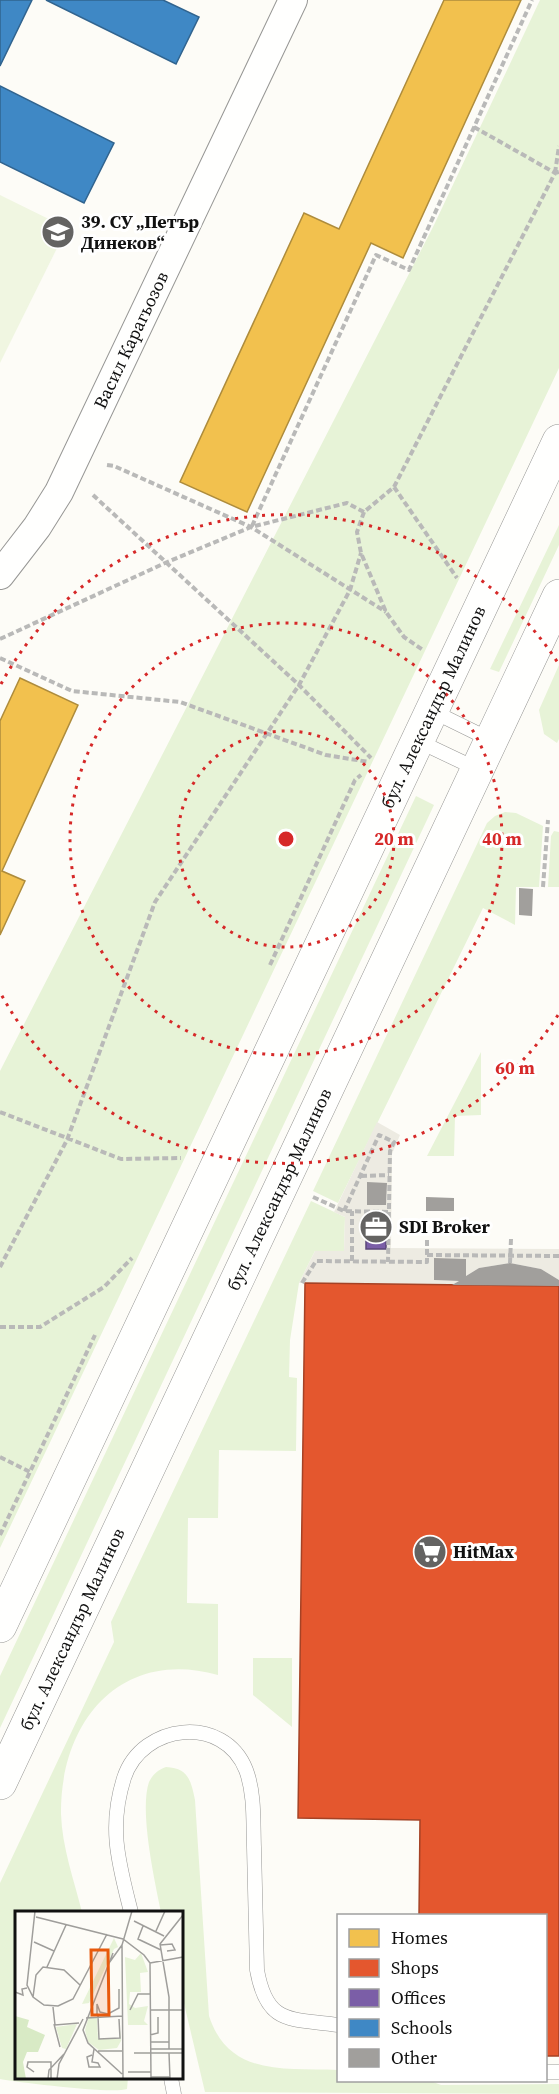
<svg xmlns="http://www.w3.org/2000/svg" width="559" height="2094" font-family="'Source Serif 4',serif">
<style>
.green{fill:#e7f3d7}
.pitch{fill:#f0f6e1}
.plaza{fill:#edebe2;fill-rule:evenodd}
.homes{fill:#f2c14e;stroke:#ae8c3c;stroke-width:1.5}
.shops{fill:#e4572e;stroke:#a54225;stroke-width:1.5}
.offices{fill:#7b5ea7;stroke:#5b477a;stroke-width:1.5}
.schools{fill:#3f88c5;stroke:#31648f;stroke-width:1.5}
.building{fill:#a19f9c}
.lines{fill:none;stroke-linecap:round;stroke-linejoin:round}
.service-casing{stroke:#979795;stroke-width:15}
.minor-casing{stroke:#979795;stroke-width:30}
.tertiary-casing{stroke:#979795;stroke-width:34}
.path{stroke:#b9b9b8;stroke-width:4;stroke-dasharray:6 3;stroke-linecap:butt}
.service{stroke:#fffffe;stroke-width:14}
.minor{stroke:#fffffe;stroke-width:28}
.tertiary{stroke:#fffffe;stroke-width:33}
.ring{fill:none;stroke:#d62828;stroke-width:3;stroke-dasharray:3 6}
.labels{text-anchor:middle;stroke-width:6;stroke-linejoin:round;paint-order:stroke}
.poi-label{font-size:18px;font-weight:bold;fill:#111;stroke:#fff;text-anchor:start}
.street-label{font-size:18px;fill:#111;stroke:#fff}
.inset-road{fill:none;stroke:#9f9e9b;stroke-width:1.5}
.view{fill:#e8590c;fill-opacity:0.15;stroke:#e8590c;stroke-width:3}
.inset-edge{fill:none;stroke:#111;stroke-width:3}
.centre{fill:#d62828;stroke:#fff;stroke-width:3}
.ring-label{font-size:18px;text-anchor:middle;font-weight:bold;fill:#d62828;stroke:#fff;stroke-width:6;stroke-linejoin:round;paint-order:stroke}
</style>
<rect width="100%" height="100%" fill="#fdfcf7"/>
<!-- green -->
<path class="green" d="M540 0H559V368L0 1548V1071L434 225Z
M559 525V545L499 672 490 669Z
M559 665V739L557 743 544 734 539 710Z
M416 796 434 805 0 1728V1676Z
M505 812 516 813 543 826 539 887H516L515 925 483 908 338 1203 313 1191 487 823 495 816Z
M554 831 559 832V887H548L551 836Z
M481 1052V1115L455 1116 454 1156H427Z
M311 1201 345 1217 344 1251H315L299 1283 290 1340 289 1377 297 1378 296 1451 219 1450 218 1518H188L187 1603 218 1604V1675C121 1648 60 1721 61 1814 62 1847 74 1880 82 1912H16V2078H128L127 2089C113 2094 23 2083 0 2079V1883L114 1642 111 1622Z
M253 1658H292V1727L253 1695Z
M166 1767C188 1768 191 1780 195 1800L209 2016C229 2077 285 2068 338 2070V2080H428L441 2085 559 2084V2094L205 2092 182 1995V1912H161C155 1882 139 1811 149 1782 153 1774 158 1770 166 1767Z"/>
<!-- pitch -->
<path class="pitch" d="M0 195 67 228 0 363Z"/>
<!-- plaza -->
<path class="plaza" d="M377 1122 400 1135 392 1154 391 1248 559 1249V1280L541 1269 510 1263 479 1268 466 1276 434 1258V1280L459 1281 452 1285 299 1283 315 1251H344L345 1217 334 1212ZM367 1183H387L386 1205H367ZM366 1219 386 1220V1249H366Z"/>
<!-- homes -->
<path class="homes" d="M444 0H521L403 258 371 243 247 512 180 482 304 213 339 229Z
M20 678 78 705 2 871 25 881 0 935V721Z"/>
<!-- shops -->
<path class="shops" d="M305 1283 559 1286V2056H546V1916H419L420 1820 298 1818Z"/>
<!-- offices -->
<path class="offices" d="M366 1219H386V1249H366Z"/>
<!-- schools -->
<path class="schools" d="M0 0H32L0 66Z
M46 0H163L199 17 176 64Z
M0 86 114 143 84 203 0 162Z"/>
<!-- building -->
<path class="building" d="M519 888 533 889 532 916 519 915Z
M367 1182 387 1183 386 1205H367Z
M426 1197 454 1198V1211H426Z
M434 1258 466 1259V1276L479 1268 510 1263 541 1269 559 1280V1286L452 1285 459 1281 434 1280Z"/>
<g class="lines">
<!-- service casing -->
<g class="service-casing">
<path id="service" d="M432 711 491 740
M418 741 477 769
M131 1912C119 1864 108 1828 124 1778 142 1723 224 1714 246 1770 255 1794 253 1822 254 1847 255 1888 256 1929 257 1970 267 2026 291 2018 338 2025
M546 2072H559
M171 2078 174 2094"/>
</g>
<!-- minor casing -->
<g class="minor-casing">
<g id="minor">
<path id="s1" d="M0 575 37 527 59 492 293 0"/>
</g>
</g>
<!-- tertiary casing -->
<g class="tertiary-casing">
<g id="tertiary">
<path id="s2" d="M0 1626 559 441"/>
<path id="s3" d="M0 1783 559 596"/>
</g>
</g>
<!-- path -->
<path class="path" d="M474 127 557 174
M555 173 559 146
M107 465 114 466 251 527 386 612
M394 487 457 578
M93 495 299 685 371 758
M364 512 357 532 361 553 386 612 404 637 423 650
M252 526 376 255 409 270 532 0
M0 639 165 563 251 527 347 503 364 512 394 487 555 173 559 172
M0 658 72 691 180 702 326 755 369 762
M543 887 548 820
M270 965 355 780 361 775
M0 1112 121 1159 181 1158
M361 1176 389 1175
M313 1197 344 1211 389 1212
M344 1211 379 1135 394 1142 390 1151 388 1262
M427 1255 559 1256
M352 1261V1211
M510 1263 511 1239
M0 1267 67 1140 155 902 299 685 350 590 361 553
M302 1283 316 1261 427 1262V1238
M0 1327H40L104 1287 132 1258
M0 1457 30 1472
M0 1535 95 1335"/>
<!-- service -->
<use href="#service" class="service"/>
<!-- minor -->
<use href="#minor" class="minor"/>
<!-- tertiary -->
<use href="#tertiary" class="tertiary"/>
</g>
<!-- distance rings -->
<g class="ring">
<circle cx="286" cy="839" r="108"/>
<circle cx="286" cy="839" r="216"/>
<path d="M558 1015A324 324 0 0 1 1 994M1 684A324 324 0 0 1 558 663"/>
</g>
<!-- icons -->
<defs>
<g id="school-disc" transform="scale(1.725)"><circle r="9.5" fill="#646362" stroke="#fff"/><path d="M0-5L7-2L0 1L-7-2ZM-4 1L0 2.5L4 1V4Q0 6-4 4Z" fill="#fff"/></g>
<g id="office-disc" transform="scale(1.725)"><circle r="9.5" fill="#646362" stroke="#fff"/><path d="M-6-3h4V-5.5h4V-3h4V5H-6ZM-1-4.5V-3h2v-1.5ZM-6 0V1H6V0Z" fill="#fff"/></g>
<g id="supermarket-disc" transform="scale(1.725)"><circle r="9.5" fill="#646362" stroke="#fff"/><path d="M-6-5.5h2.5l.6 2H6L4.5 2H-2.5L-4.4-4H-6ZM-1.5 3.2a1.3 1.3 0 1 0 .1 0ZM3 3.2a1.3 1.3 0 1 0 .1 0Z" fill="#fff"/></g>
</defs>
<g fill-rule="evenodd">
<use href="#school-disc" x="58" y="232"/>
<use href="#office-disc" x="376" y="1227"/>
<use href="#supermarket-disc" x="430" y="1552"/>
</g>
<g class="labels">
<!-- poi labels -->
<g class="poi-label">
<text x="81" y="228">39. СУ „Петър<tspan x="81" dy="21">Динеков“</tspan></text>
<text x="399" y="1233">SDI Broker</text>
<text x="453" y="1558">HitMax</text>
</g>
<!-- street labels -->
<g class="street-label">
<text dy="6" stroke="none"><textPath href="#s1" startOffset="270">Васил Карагьозов</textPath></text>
<text dy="6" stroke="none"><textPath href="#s2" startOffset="1016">бул. Александър Малинов</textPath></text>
<text dy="6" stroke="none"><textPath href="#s3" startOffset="656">бул. Александър Малинов</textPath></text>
<text dy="6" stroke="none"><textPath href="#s3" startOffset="170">бул. Александър Малинов</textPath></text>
</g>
</g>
<!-- overview -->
<g transform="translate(15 1911)">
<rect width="168" height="168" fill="#fdfcf7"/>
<path d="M99 27 103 36 99 38 74 92 67 93ZM126 42 133 61 125 62 126 81H115L114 93 120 97 133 95 129 110 133 114H113L110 46 120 49ZM74 105 82 107 83 128H105V118L106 130 102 137 84 139 73 131 70 119ZM62 113 51 138 47 137 41 116Z" fill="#e7f3d7"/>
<path d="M0 105 14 109 12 116 30 124 23 141H12L8 151 11 168H0Z" fill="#d8eac5"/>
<path class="inset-road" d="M20 0 12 74 18 86 29 94 43 95 58 88 92 23M21 6 108 28 129 44 135 52 136 168M119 10 149 25M128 15 123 28 146 39M141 20 150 0M19 31 39 40M145 34 157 33 160 39 152 40M98 42 68 119 73 132 107 163M94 52 107 34M135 52 168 46M32 56 51 14M0 81 8 84 7 78 12 77M18 86 21 64 28 56 49 59 65 74M38 96 40 114 64 112M115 99 123 83H135M135 99H168M82 105V93L85 101 93 103 104 97V78M83 105 84 128 105 127 104 108M71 107 108 105M39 113 45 136M135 124 143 122V106M135 131H154M136 138H168M154 138V86L145 33 168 4M83 140H107M119 142H168M154 142 155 168M77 144 72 146 74 156H85L83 152 77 151 79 138M15 158 19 161 12 156 13 151H36V168M113 161H136M136 166H155M33 168 34 159 49 143M42 168 44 153 68 108M108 168 107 34 117 0"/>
<path class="view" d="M76 39H93L94 104H77Z"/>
<rect width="168" height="168" class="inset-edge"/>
</g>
<circle cx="286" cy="839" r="9" class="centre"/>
<g class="ring-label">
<text x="394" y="845">20 m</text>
<text x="502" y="845">40 m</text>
<text x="515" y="1074">60 m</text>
</g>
<!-- legend -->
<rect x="337" y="1914" width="210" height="168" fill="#ffffff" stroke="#a0a0a0" stroke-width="1.5"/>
<rect x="349" y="1929" width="30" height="18" fill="#f2c14e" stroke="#a0a0a0" stroke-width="1.5"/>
<text x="391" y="1944" font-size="18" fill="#111111">Homes</text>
<rect x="349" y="1959" width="30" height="18" fill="#e4572e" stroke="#a0a0a0" stroke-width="1.5"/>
<text x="391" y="1974" font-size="18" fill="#111111">Shops</text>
<rect x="349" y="1989" width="30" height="18" fill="#7b5ea7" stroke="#a0a0a0" stroke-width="1.5"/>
<text x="391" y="2004" font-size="18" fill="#111111">Offices</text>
<rect x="349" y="2019" width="30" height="18" fill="#3f88c5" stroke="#a0a0a0" stroke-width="1.5"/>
<text x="391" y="2034" font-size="18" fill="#111111">Schools</text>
<rect x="349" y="2049" width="30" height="18" fill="#a19f9c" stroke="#a0a0a0" stroke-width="1.5"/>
<text x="391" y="2064" font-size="18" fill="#111111">Other</text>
</svg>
